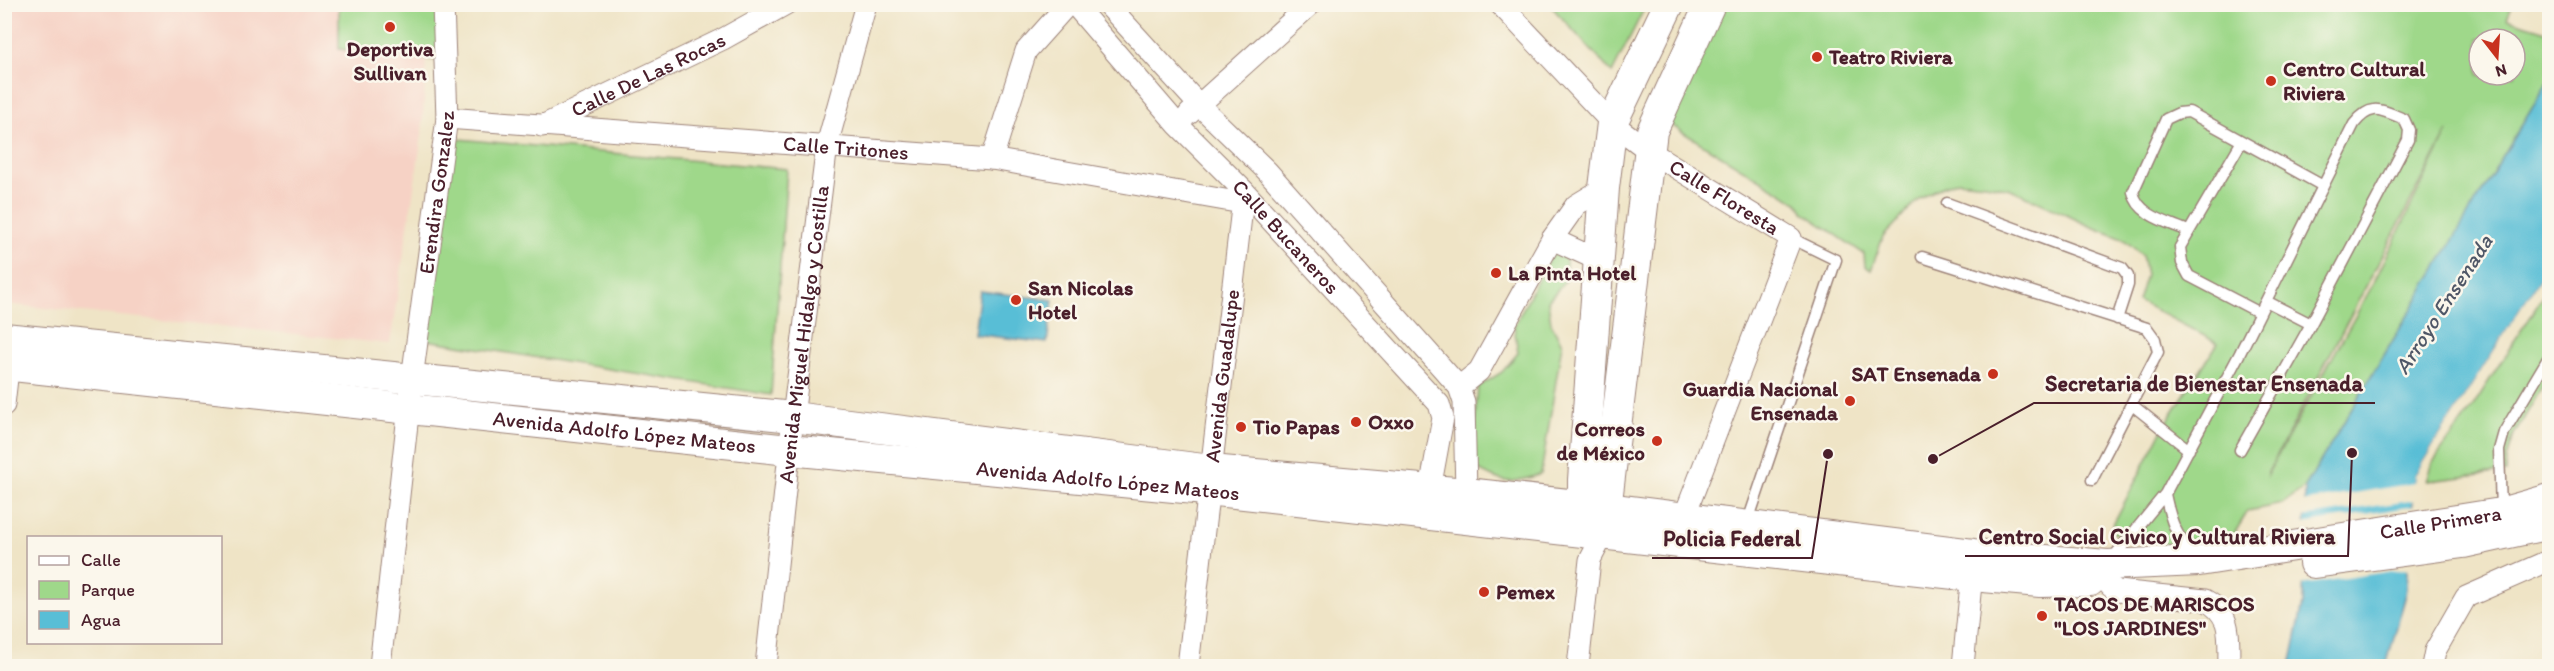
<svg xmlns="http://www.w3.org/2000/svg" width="2554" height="671" font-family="Itim,sans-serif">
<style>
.built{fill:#f6d2c5}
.green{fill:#9fd88a;stroke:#747c5a;stroke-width:1.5;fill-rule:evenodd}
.water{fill:#58bed6;stroke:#516e80;stroke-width:1.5}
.pier{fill:#efe4c6}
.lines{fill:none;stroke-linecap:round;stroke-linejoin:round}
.service-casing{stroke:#9c8278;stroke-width:13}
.minor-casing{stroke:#9c8278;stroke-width:23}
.secondary-casing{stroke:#9c8278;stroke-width:32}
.service{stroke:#fff;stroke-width:10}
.minor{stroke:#fff;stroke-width:21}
.secondary{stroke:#fff;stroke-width:30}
.poi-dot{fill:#c8321e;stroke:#fbf7ec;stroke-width:2}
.labels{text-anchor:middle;stroke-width:5;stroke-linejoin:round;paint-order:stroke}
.poi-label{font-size:21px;font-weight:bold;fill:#4a1f2b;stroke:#fbf7ec;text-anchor:start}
.street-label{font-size:21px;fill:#4a1f2b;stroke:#fbf7ec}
.water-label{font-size:22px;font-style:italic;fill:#4f5767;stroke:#fbf7ec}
.leader{fill:none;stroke:#4a1f2b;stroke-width:2}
.callout-dot{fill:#4a1f2b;stroke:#fbf7ec;stroke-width:2}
.callout-label{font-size:22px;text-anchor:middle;font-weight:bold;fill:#4a1f2b;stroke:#fbf7ec;stroke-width:5;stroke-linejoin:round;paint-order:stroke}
</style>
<rect width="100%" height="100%" fill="#fbf7ec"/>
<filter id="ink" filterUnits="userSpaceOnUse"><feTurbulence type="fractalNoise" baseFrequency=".0167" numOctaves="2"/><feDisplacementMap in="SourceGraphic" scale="12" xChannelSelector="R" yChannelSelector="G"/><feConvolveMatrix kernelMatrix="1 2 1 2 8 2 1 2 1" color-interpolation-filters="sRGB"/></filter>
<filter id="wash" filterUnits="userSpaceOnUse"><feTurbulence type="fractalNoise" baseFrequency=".008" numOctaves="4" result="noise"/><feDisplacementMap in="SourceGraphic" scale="24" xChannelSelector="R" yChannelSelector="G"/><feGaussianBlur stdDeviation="1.35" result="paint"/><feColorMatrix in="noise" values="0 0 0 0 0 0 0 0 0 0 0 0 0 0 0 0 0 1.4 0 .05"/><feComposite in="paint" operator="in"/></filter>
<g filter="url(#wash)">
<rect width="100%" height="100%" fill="#efe4c6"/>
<!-- built -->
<path class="built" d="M5 5H339V49L426 59 422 135 390 344 5 304Z"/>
<!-- green -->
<path class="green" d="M2513 4 2507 19 2549 32V80L2305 487 2282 504 2248 511 2234 534 2165 544 2109 532 2167 421 2218 343 2138 301 2146 275 2142 255 2123 239 2092 227 2011 189 1986 184 1958 181 1937 189 1919 199 1883 237 1871 270 1865 266 1864 254 1804 213 1798 203 1666 122 1724 5ZM2479 39H2515V75H2479ZM2448 131 2371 288 2267 475V474Z
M339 5H438L443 61 339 49Z
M1550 5H1646L1612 73Z
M447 138 787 169 771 395 427 340Z
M1552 252 1566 258V280L1548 301 1551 323 1562 344 1541 474C1507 486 1503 483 1471 466L1478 387 1502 372 1518 353 1514 326Z
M2549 286V375L2514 435 2507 458 2506 472 2427 481 2433 462 2468 414Z"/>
<!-- water -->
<path class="water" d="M2549 80V264L2415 475 2405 598 2386 666H2290L2303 604 2305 487Z
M980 291 1053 300 1047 343 974 334Z"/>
<!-- pier -->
<path class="pier" d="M2549 264 2550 269 2418 476 2416 500 2302 517V502L2414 483 2415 475Z
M2415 506 2411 568 2301 585 2302 524Z"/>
</g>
<g filter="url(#ink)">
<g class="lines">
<!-- service casing -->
<g class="service-casing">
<path id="service" d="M2242 141 2180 247 2182 263 2189 276 2260 313
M1947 203 2122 268 2128 276V285L2117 319
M2188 231C2168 222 2138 216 2133 192L2166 119 2179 113 2189 112 2323 186
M1922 257 2147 328 2155 339 2158 352 2092 480
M2266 301 2311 324
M2131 404 2189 450
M2165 494C2171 522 2175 535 2195 556
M2501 510 2499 450 2504 432 2550 355
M1747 524 1836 260 1791 238
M2111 560 2165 494 2240 353 2354 124C2371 102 2381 110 2404 119L2409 130 2408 140 2311 324 2240 450"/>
</g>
<!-- minor casing -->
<g class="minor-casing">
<g id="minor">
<path id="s1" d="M1074 4 1177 124 1244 191 1439 404 1443 418 1430 489"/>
<path d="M1107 4 1199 105 1267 171 1459 387 1464 402 1466 493"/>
<path id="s2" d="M1500 4 1612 123 1649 151 1791 238 1684 517"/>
<path d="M1189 114 1311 4"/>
<path id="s3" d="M447 118 992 159 1242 203"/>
<path id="s4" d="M542 126 723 39 786 4"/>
<path d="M992 159 1026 51 1068 4"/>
<path d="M1552 239 1598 260"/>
<path d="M1459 387 1479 371 1552 239 1576 205 1604 188"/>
<path d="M4 405 10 352"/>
<path d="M2107 565C2106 579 2105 585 2118 591L2205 600C2234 616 2228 637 2229 666"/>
<path id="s5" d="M380 666 412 379 447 118 443 4"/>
<path id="s6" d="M766 666 793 417 827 145 866 4"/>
<path id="s7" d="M1188 666 1244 191"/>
<path d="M1578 666 1590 560 1603 535"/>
<path d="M1963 666 1973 563"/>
<path d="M2432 666 2435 651 2466 597 2550 560"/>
</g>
</g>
<!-- secondary casing -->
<g class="secondary-casing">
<g id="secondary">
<path id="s8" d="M4 338 793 417 1211 470 1466 493 1606 508 1973 554 2107 565 2199 561 2501 513 2550 499"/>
<path id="s9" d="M4 365 789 450 1226 492 1972 576 2040 582 2090 581"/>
<path d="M1583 524V480L1604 188 1612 123 1669 4"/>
<path d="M1604 526 1652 131 1710 4"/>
<path d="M2314 563 2463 543 2550 524"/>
</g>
</g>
<!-- service -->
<use href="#service" class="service"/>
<!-- minor -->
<use href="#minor" class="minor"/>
<!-- secondary -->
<use href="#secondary" class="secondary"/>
</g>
</g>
<!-- markers -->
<g class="poi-dot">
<circle cx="390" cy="27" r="6"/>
<circle cx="1817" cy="57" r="6"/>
<circle cx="2271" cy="81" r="6"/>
<circle cx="1496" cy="273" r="6"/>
<circle cx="1016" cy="300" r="6"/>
<circle cx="1993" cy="374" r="6"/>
<circle cx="1850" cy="401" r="6"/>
<circle cx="1356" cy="422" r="6"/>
<circle cx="1241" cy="427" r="6"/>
<circle cx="1657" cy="441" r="6"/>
<circle cx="1484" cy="592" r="6"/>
<circle cx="2042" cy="616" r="6"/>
</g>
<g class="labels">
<!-- poi labels -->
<g class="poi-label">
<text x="390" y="56" text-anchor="middle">Deportiva<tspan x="390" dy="24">Sullivan</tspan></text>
<text x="1829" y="64">Teatro Riviera</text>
<text x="2283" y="76">Centro Cultural<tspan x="2283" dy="24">Riviera</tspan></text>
<text x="1508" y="280">La Pinta Hotel</text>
<text x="1028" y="295">San Nicolas<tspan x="1028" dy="24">Hotel</tspan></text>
<text x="1981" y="381" text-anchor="end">SAT Ensenada</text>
<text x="1838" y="396" text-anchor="end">Guardia Nacional<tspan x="1838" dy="24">Ensenada</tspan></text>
<text x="1368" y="429">Oxxo</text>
<text x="1253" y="434">Tio Papas</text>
<text x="1645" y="436" text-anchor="end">Correos<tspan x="1645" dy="24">de México</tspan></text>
<text x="1496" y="599">Pemex</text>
<text x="2054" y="611">TACOS DE MARISCOS<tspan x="2054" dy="24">"LOS JARDINES"</tspan></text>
</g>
<!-- street labels -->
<g class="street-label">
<text dy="7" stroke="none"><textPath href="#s4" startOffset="118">Calle De Las Rocas</textPath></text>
<text dy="7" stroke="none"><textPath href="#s3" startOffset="400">Calle Tritones</textPath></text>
<text dy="7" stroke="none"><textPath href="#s5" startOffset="477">Erendira Gonzalez</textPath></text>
<text dy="7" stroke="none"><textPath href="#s2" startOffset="298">Calle Floresta</textPath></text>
<text dy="7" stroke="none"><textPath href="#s1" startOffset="315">Calle Bucaneros</textPath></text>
<text dy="7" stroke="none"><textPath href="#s6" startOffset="334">Avenida Miguel Hidalgo y Costilla</textPath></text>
<text dy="7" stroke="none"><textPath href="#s7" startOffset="292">Avenida Guadalupe</textPath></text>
<text dy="7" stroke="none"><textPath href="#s9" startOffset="624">Avenida Adolfo López Mateos</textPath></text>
<text dy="7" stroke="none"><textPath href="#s9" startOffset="1110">Avenida Adolfo López Mateos</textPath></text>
<text dy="7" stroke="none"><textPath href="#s8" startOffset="2452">Calle Primera</textPath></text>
</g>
<!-- water labels -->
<g class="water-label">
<text transform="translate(2443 304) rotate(-57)" y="8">Arroyo Ensenada</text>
</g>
</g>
<!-- callouts -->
<path class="leader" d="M1933 459L2034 403H2375M2352 453L2348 556H1965M1828 454L1812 558H1652"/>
<g class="callout-dot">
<circle cx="1933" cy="459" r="6"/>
<circle cx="2352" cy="453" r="6"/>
<circle cx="1828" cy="454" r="6"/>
</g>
<g class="callout-label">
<text x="2204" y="391">Secretaria de Bienestar Ensenada</text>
<text x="2157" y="544">Centro Social Civico y Cultural Riviera</text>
<text x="1732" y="546">Policia Federal</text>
</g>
<!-- margin -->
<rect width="2554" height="671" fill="none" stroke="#fbf7ec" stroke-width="24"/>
<!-- legend -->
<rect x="27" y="536" width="195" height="108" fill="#fbf7ec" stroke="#b4a19f" stroke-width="1.5"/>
<rect x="39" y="556" width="30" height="9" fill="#ffffff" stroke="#b4a19f" stroke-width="1.5"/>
<text x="81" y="566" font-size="18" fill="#4a1f2b">Calle</text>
<rect x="39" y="581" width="30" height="18" fill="#9fd88a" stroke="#b4a19f" stroke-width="1.5"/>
<text x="81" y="596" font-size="18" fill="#4a1f2b">Parque</text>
<rect x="39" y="611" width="30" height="18" fill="#58bed6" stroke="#b4a19f" stroke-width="1.5"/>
<text x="81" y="626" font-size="18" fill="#4a1f2b">Agua</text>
<!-- north arrow -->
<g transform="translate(2497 57) rotate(163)"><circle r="28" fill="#fbf7ec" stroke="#b4a19f" stroke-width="1.5"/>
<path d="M0-4.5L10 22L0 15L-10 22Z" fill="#c8321e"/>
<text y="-9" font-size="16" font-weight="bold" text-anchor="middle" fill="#4a1f2b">N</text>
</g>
</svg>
